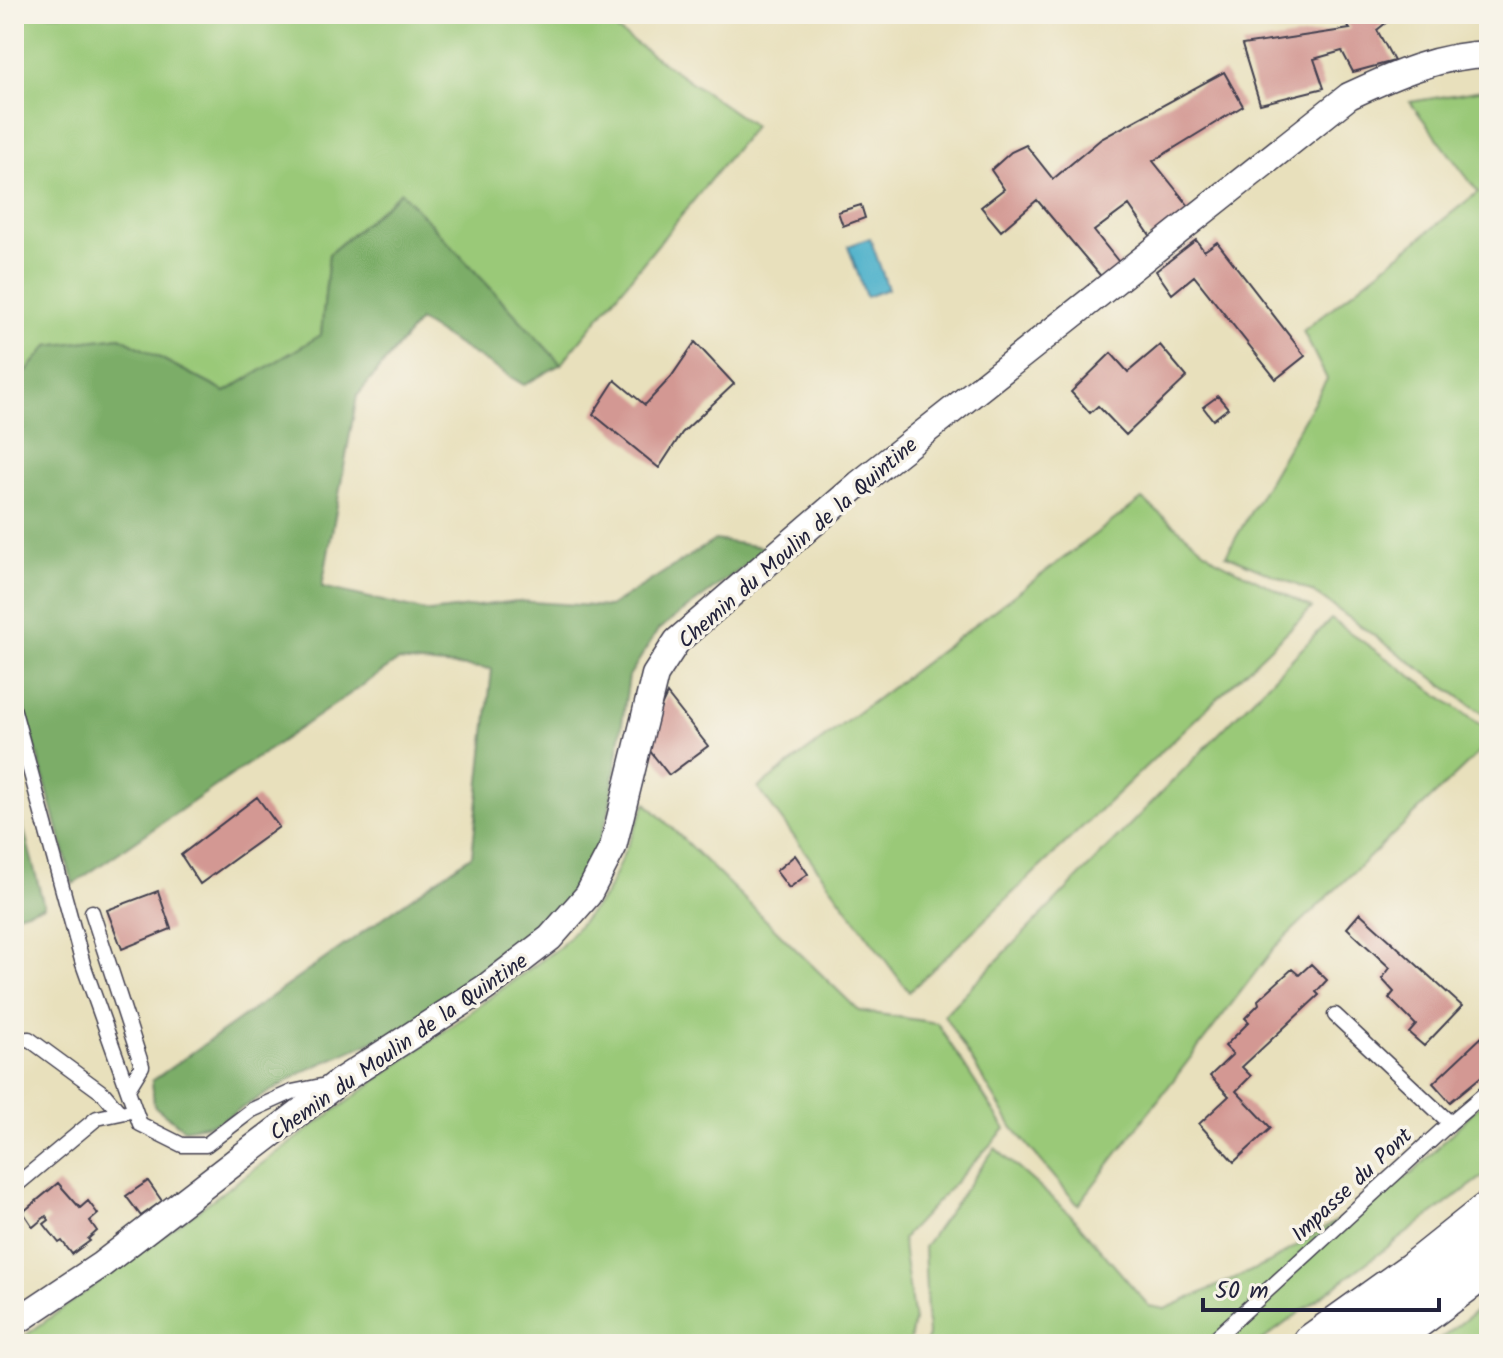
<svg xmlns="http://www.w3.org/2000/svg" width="1503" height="1358" font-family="Kalam,sans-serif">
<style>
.green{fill:#9ac978;stroke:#5e765a;stroke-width:2}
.forest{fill:#7bad68;stroke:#4e6852;stroke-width:2}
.water{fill:#4bb0ca;stroke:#366982;stroke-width:2}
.building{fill:#d39893}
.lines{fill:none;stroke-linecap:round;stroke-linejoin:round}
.service-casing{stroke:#403e4e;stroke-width:17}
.minor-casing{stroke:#403e4e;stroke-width:29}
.primary-casing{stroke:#403e4e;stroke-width:45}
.service{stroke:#fff;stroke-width:14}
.minor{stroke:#fff;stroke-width:26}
.primary{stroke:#fff;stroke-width:42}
.labels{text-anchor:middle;stroke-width:7;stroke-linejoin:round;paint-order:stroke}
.street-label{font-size:22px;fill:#22223b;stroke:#f7f3e8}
</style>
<rect width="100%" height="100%" fill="#f7f3e8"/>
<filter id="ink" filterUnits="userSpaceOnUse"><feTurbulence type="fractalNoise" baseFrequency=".0125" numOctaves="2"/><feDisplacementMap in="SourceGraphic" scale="16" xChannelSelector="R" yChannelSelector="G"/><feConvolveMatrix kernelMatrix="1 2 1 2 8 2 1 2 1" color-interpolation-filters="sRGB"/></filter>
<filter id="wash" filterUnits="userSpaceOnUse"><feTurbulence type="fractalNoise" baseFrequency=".006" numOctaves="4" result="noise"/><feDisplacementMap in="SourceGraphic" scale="32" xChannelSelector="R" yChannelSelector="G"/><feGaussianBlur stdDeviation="1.8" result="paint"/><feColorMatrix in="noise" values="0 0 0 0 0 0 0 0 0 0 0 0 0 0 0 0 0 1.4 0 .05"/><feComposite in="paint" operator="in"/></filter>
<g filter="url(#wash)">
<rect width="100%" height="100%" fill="#e8e0bc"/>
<!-- green -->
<path class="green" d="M14 14H594L754 126 561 364 401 192 329 254 321 335 225 392 120 337 48 346 14 386Z
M1489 89V718L1313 592 1226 555 1327 379 1303 331 1478 192 1410 102Z
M1142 499 1215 559 1312 608 909 992 758 788Z
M1331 619 1489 731V743L1275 947 1078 1205 1013 1128 944 1015Z
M646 803 859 1011 937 1023 1005 1129 902 1239 914 1321 909 1344H14L561 946 606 894Z
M1489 1095V1172L1257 1344H925L928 1335 924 1247 995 1148 1070 1214 1149 1306 1165 1309 1269 1263 1414 1172Z
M1489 1301V1344H1434Z"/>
<!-- forest -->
<path class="forest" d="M401 192 561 364 524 385 419 321 357 396 322 587 430 612 517 601 609 607 715 540 769 548 658 630 629 676 609 812 592 862 571 900 476 979 408 1026 309 1069 216 1123 184 1129 154 1106 152 1081 472 855 492 669 398 661 73 884 14 670V386L48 346 120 337 225 392 321 335 329 254Z
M14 792 44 906 14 915Z"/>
<!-- water -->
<path class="water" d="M870 238 888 289 866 297 848 246Z"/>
<g id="blocks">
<!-- building -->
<path class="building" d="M1339 14H1397L1377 30 1394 61 1353 72 1342 51 1314 59 1324 88 1260 104 1242 45 1350 29Z
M1224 72 1243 106 1153 161 1193 211 1154 241 1129 205 1094 231 1122 266 1104 280 1037 200 1001 231 981 207 1004 189 991 170 1011 152 1026 145 1053 179 1101 139Z
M861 205 865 218 843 226 838 212Z
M1196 240 1204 251 1217 242 1305 356 1276 379 1194 276 1172 294 1156 271Z
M695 342 734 384 682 433 659 468 593 414 615 380 645 405 671 377Z
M1160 345 1187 377 1126 435 1098 406 1090 413 1071 392 1111 353 1128 372Z
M1218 396 1228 408 1213 420 1203 407Z
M667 694 708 746 669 775 646 746 652 726Z
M257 797 279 827 200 884 181 855Z
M795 855 808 874 789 888 776 871Z
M158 891 171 929 122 949 107 910Z
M1360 913 1462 1006 1424 1046 1409 1033 1416 1025 1389 998 1394 992 1382 979 1390 968 1347 928Z
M1311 964 1327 980 1316 992 1319 995 1242 1067 1251 1076 1236 1091 1271 1128 1234 1162 1199 1124 1229 1096 1210 1076 1233 1054 1225 1046 1249 1022 1245 1018 1259 1004 1258 1000 1292 969 1299 975Z
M1489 1030V1070L1450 1102 1433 1083Z
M148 1181 162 1201 141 1216 126 1196Z
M58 1183 80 1208 88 1201 98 1214 90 1221 97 1231 88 1239 90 1241 72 1254 62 1241 59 1243 44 1224 49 1220 46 1216 33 1227 23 1212Z"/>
</g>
</g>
<g filter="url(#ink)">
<use href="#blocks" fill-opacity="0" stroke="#403e4e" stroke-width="2"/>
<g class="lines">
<!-- service casing -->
<g class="service-casing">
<path id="service" d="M14 711 83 964 140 1124 182 1145H206L252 1110 292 1092 326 1085
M92 912 142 1066 128 1089
M1335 1015 1450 1123
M14 1040 29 1039 104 1094 120 1113
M14 1187 97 1118 135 1110
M1209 1344 1450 1123 1489 1090"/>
</g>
<!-- minor casing -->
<g class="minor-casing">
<path id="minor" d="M14 1323 101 1265 339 1082 485 988 550 938 588 895 613 847 655 675 677 641 859 484 1349 96C1394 75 1439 55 1489 54"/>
</g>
<!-- primary casing -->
<g class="primary-casing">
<path id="primary" d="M1314 1344 1415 1272 1489 1213
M1380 1344 1489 1263"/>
</g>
<!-- service -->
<use href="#service" class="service"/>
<!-- minor -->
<use href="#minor" class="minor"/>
<!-- primary -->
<use href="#primary" class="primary"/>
</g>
</g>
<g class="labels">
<!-- street labels -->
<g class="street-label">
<text transform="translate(797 542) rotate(-41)" y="8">Chemin du Moulin de la Quintine</text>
<text transform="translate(398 1046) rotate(-35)" y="8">Chemin du Moulin de la Quintine</text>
<text transform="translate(1351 1184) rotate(-43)" y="8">Impasse du Pont</text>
</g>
</g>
<!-- margin -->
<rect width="1503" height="1358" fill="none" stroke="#f7f3e8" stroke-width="48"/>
<!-- scale -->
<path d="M1203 1298v12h236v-12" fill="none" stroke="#22223b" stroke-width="4"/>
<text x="1215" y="1298" font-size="24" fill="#22223b" stroke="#f7f3e8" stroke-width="6" paint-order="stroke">50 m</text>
</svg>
